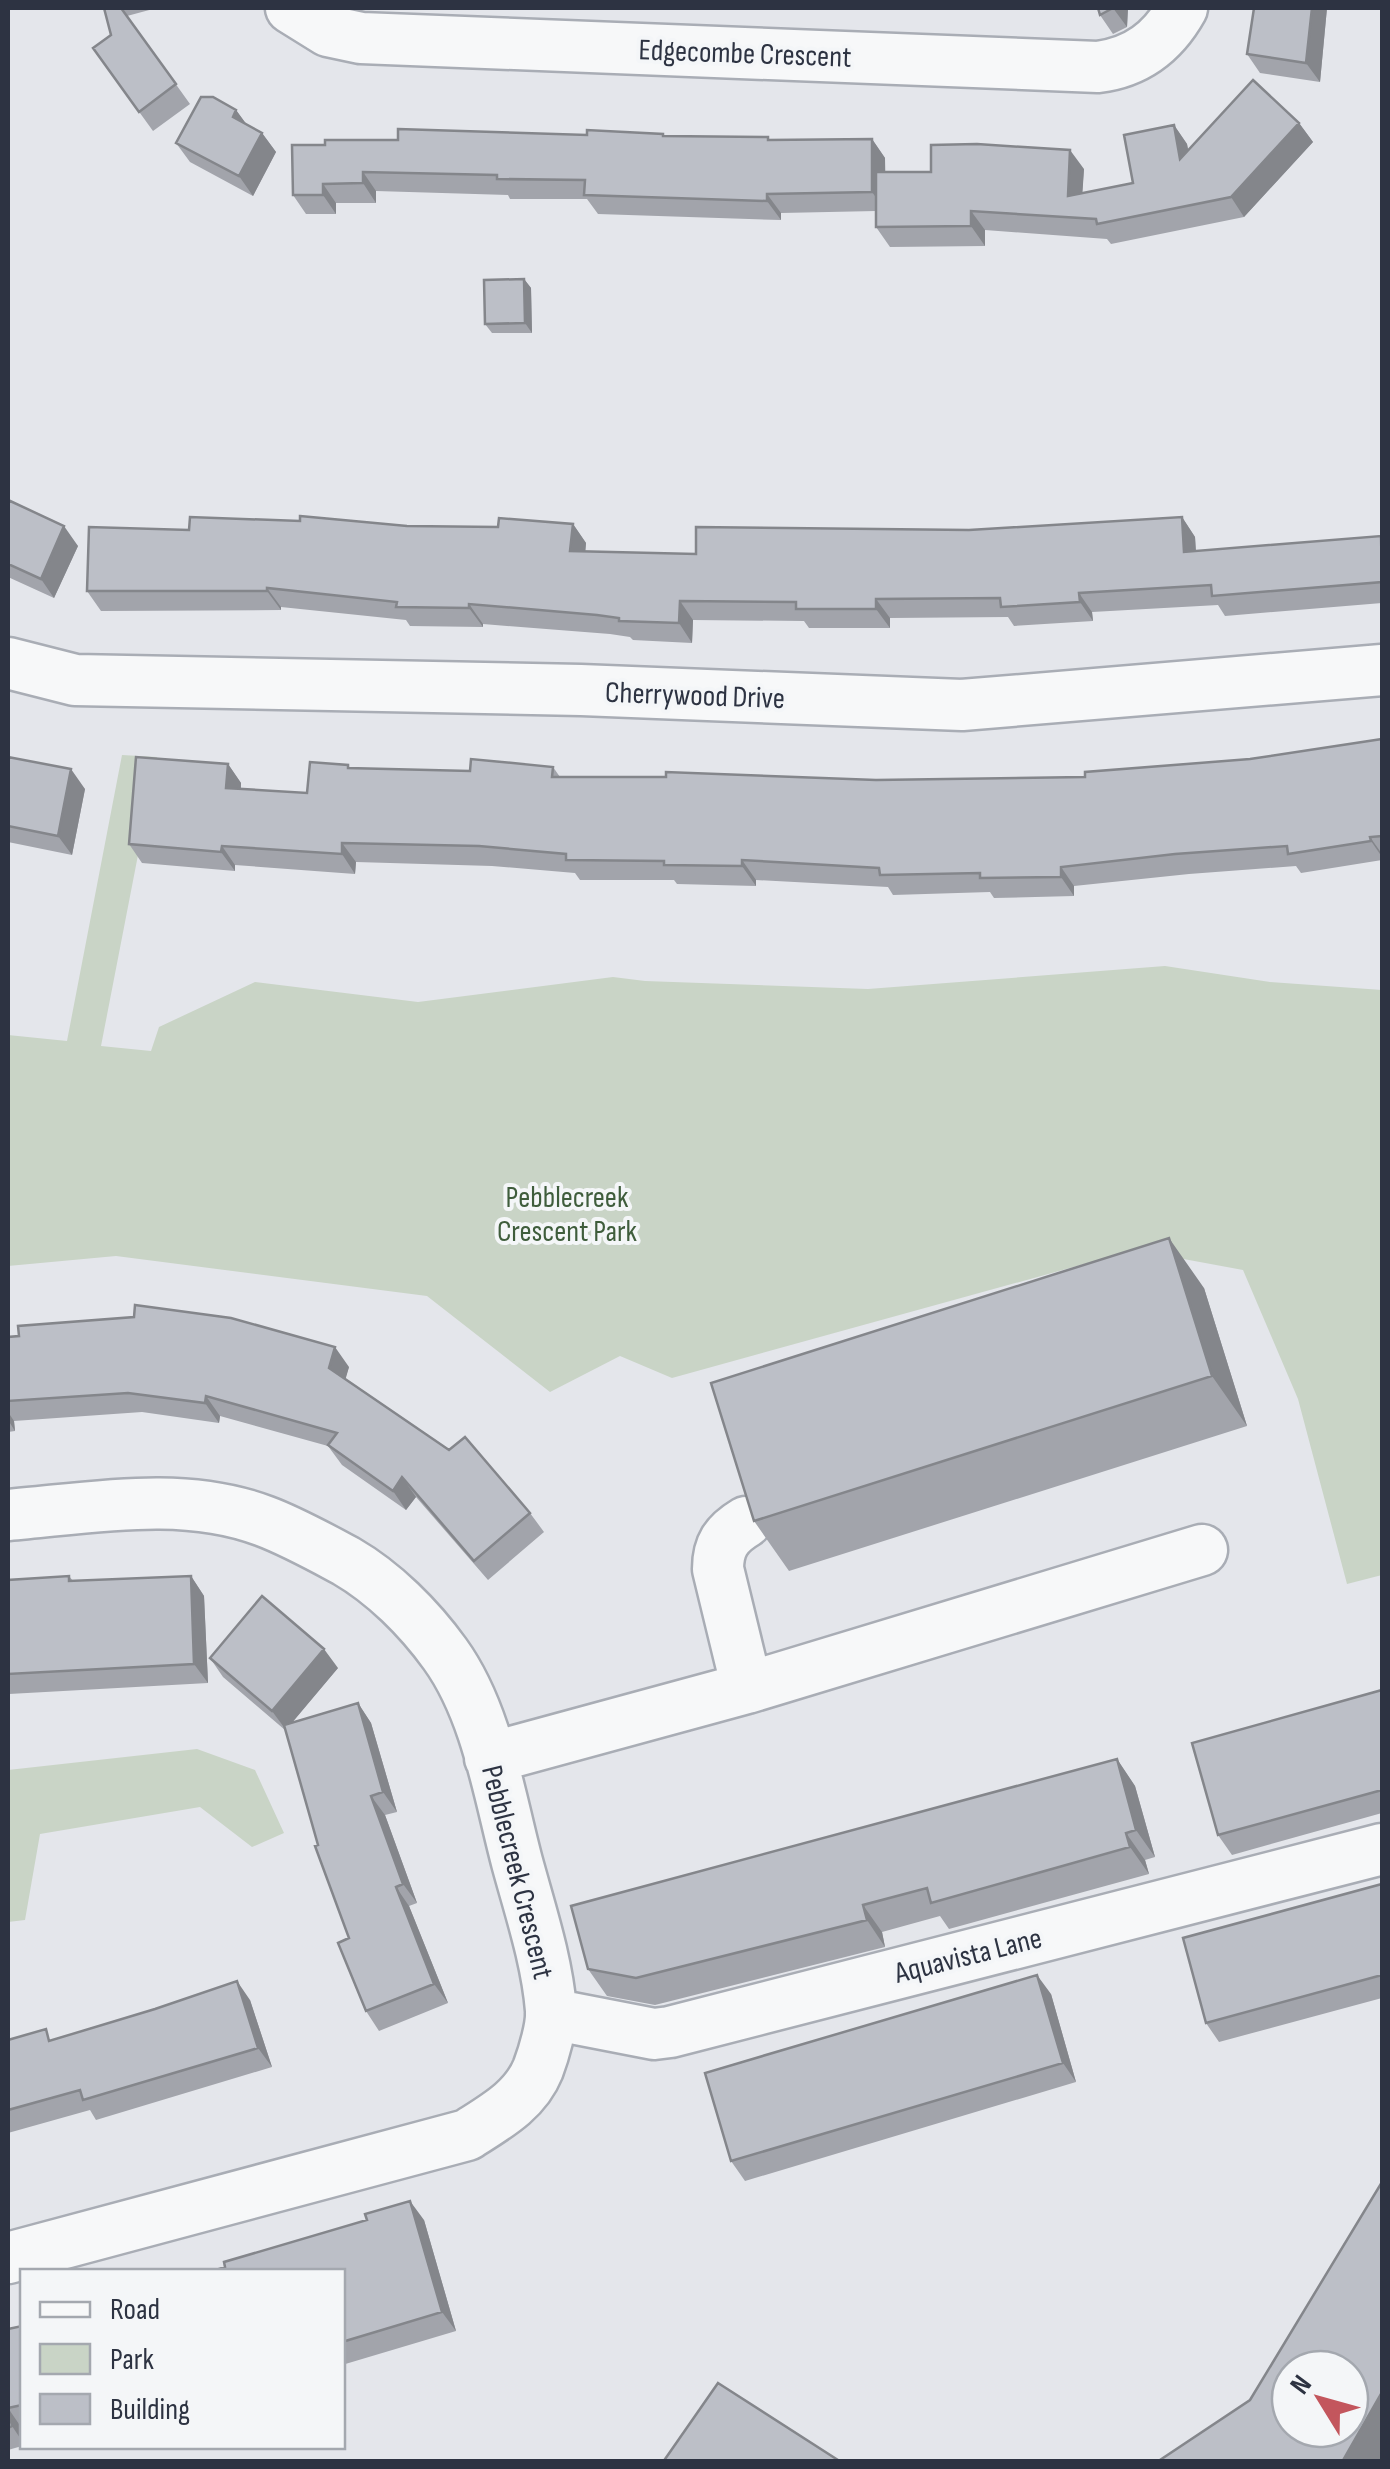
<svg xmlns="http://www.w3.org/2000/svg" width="1390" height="2469" font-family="'Sofia Sans Condensed',sans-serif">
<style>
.green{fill:#c9d4c6}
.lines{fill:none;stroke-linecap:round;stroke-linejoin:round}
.minor-casing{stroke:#a9adb5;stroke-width:55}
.minor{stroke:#f7f8f9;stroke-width:50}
.wall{fill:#a2a4ab}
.shaded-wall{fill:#84868b}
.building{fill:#bcbfc7;stroke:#84868b;stroke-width:2.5;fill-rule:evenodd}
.labels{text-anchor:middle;stroke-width:8;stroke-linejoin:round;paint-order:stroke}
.street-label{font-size:30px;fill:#2d3342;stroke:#f4f6f8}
.park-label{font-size:30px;fill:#3f5d3c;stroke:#f4f6f8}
</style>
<rect width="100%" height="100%" fill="#e4e6eb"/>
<!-- green -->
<path class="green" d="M122 755 157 757 101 1046 151 1051 159 1027 255 982 418 1002 613 977 645 981 868 989 1165 966 1270 982 1382 990V1575L1347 1584 1298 1399 1243 1270 1135 1250 672 1378 620 1356 550 1392 427 1296 116 1256 8 1266V1035L67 1041Z
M197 1749 255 1770 284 1833 252 1847 200 1807 40 1834 25 1920 8 1922V1770Z"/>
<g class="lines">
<!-- minor casing -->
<g class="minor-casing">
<path id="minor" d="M291 8 328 31 361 38 1098 67C1137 62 1163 42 1182 8
M8 663 75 680 581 690 962 705 1382 670
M8 1515C91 1508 183 1490 264 1521 291 1531 320 1547 346 1561 384 1583 419 1618 445 1654 487 1712 499 1794 517 1862 530 1910 547 1960 551 2010 552 2026 544 2053 538 2069 525 2101 495 2117 467 2135L8 2258
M746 1522C726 1534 718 1546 718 1569L747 1688
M490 1758 747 1688 1202 1550
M551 2014 654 2034 670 2032 1382 1849"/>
</g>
<!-- minor -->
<use href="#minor" class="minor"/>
</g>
<!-- wall -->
<path class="wall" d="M104 8H153V9L127 16 190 104 153 131 93 48 111 35Z
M1098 8H1128L1127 27 1113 34 1100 15Z
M1327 8 1320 82 1260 73 1247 54Z
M236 110 246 124 262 133 276 152 253 196 190 162 176 143Z
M1299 123 1313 142 1244 217 1111 244 1107 239 985 230V246L890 247 876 227V211L781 213V220L598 214 587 199H510L508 195 376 191V203H336V214H306L293 195 325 145 398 140 587 135 770 140 872 139 885 158V172L1084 169 1082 193 1133 183 1174 125 1187 144 1188 150Z
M524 279 531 288 532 333H492L485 324Z
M8 500 78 546 54 598 8 577Z
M1182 517 1195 537 1196 551 1382 538V603L1225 616 1218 605 1092 612 1093 621 1014 626 1008 617 890 618V628H809L804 621 693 620 692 643 633 640 630 637 610 634 483 624V627L410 626 406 620 281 607V610L101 611 87 591 189 530 407 526 498 527 573 524 586 543 585 551 696 554 969 530Z
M1382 739V860L1301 873 1296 866 1189 874 1074 886V896L994 898 990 892 893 895 888 887 756 880V886L677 884 674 880H580L575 873 492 866 356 862 355 874 235 865V871L142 863 129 844 228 764 241 783V789L307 793 348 765 350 768 470 771 553 767 560 777 876 780 1085 777 1250 759Z
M8 757 85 789 72 855 8 842Z
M1204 1288 1247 1426 789 1571 754 1521Z
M8 1337 349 1367 345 1379 530 1513 544 1532 488 1580 416 1497 406 1510 342 1465 328 1446 220 1416 219 1423 142 1412 14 1421 15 1431 8 1432Z
M69 1576 73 1581 191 1576 204 1596 208 1683 9 1694 8 1692V1580Z
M210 1658 338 1668 292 1722 358 1703 371 1723 397 1812 385 1815 417 1903 409 1906 448 2003 379 2031 366 2011 349 1938 285 1730 223 1677Z
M1382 1690V1813L1232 1855 1218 1835Z
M1117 1759 1135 1786 1155 1857 1145 1860 1149 1874 949 1929 940 1916 882 1932 885 1947 655 2005 607 1996 588 1969Z
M1382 1884V1998L1219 2042 1206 2023Z
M1051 1994 1076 2082 745 2181 731 2161Z
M250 2000 272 2067 96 2120 90 2110 8 2133V2040H53Z
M424 2220 456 2331 342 2365V2272Z
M22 2326V2446L8 2450V2329Z"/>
<!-- shaded-wall -->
<path class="shaded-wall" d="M1113 8H1128L1127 27Z
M1312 8H1327L1320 82 1306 63Z
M236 110 250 129 233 117Z
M1299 123 1313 142 1244 217 1231 197Z
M1174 125 1187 144 1194 179 1180 159Z
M262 133 276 152 253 196 239 176Z
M872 139 885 158 886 211 872 192Z
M1070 150 1084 169 1081 215 1068 196Z
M363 172 376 191V203L363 183Z
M323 184 336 203V214L323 195Z
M767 194 781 213V220L767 201Z
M971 211 985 230V246L971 226Z
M524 279 531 288 532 333 525 323Z
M1182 517 1195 537 1197 571 1184 552Z
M573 524 586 543 584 570 570 551Z
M64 526 78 546 54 598 41 579Z
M267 588 281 607V610L267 591Z
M1079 593 1092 612 1093 621 1080 602Z
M876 599 890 618V628L876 609Z
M680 601 693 620 692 643 679 623Z
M469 604 483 624V627L469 608Z
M228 764 241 783 240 808 226 788Z
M71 769 85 789 72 855 58 836Z
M1370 837 1382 854V857L1371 841Z
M342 843 356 862 355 874 342 854Z
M222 846 235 865V871L221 852Z
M742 860 756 880V886L742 866Z
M1061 867 1074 886V896L1061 877Z
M1169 1238 1204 1288 1247 1426 1212 1376Z
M335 1347 349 1367 343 1388 329 1368Z
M206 1396 220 1416 219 1423 205 1403Z
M8 1412 14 1421 15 1431 8 1420Z
M402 1477 416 1497 406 1510 393 1491Z
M191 1576 204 1596 208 1683 194 1664Z
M324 1649 338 1668 286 1730 272 1711Z
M358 1703 371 1723 397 1812 383 1792Z
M1117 1759 1135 1786 1155 1857 1136 1830Z
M371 1796 385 1815 417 1903 403 1884Z
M1126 1833 1145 1860 1149 1874 1130 1847Z
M396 1887 409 1906 448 2003 434 1984Z
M863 1905 882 1932 885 1947 867 1920Z
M1037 1975 1051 1994 1076 2082 1063 2063Z
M237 1981 250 2000 272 2067 258 2048Z
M410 2201 424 2220 456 2331 442 2312Z
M1382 2392V2462H1342Z
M8 2408 21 2427 22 2441 12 2426Z"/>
<!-- building -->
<path class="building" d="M104 8H121L176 84 139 112 93 48 111 35Z
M1098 8H1113L1100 15Z
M1254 8H1312L1306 63 1247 54Z
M1253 80 1299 123 1231 197 1097 224 1096 219 971 211V226L876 227V172H931V145L977 144 1070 150 1068 196 1133 183 1124 135 1174 125 1180 159Z
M201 97H213L236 110 233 117 262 133 239 176 176 143Z
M398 129 587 135V130L663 134V136L768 137V140L872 139V192L767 194V201L584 195 585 180 497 179V175L363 172V183L323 184V195H293L292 145H325V140H398Z
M524 279 525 323 485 324 484 280Z
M8 500 64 526 41 579 8 564Z
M300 516 407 526 498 527 499 518 573 524 570 551 696 554V527L969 530 1182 517 1184 552 1381 536 1382 582 1212 596 1211 585 1079 593 1080 602 1001 607 1000 598 876 599V609H796V602L680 601 679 623 619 621V618L597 615 469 604V608L396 607 397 602 267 588V591H87L89 527 189 530 190 517 300 521Z
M1382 739V836L1370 837 1371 841 1288 854 1287 846 1175 854 1061 867V877L980 878V873L880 875 879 868 742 860V866L664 865V861L566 860V854L479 846 342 843V854L222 846 221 852 129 844 136 757 228 764 226 788 307 793 310 762 348 765V768L470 771 471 759 553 767 552 777H666V772L876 780 1085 777V772L1250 759Z
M8 757 71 769 58 836 8 826Z
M1169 1238 1212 1376 754 1521 711 1383Z
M135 1305 231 1318 335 1347 329 1368 449 1450 465 1437 530 1513 474 1561 402 1477 393 1491 328 1445 337 1433 206 1396 205 1403 128 1393 8 1401V1337L19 1336 18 1326 134 1317Z
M69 1576V1581L191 1576 194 1664 8 1674V1580Z
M262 1596 324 1649 272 1711 210 1658Z
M1382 1690V1790L1218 1835 1192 1743Z
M358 1703 383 1792 371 1796 403 1884 396 1887 434 1984 366 2011 338 1943 349 1938 315 1846 318 1845 284 1725Z
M1117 1759 1136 1830 1126 1833 1130 1847 931 1903 927 1888 863 1905 867 1920 636 1978 588 1969 571 1906Z
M1382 1884V1975L1206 2023 1183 1938Z
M1037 1975 1063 2063 731 2161 705 2073Z
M237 1981 258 2048 83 2100 80 2090 8 2110V2040L46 2029 49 2041 155 2009Z
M1382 2182V2392L1342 2462H1157L1250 2400ZM1290 2369H1350V2429H1290Z
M410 2201 442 2312 342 2342V2272H210L225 2267 224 2262 367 2220 365 2214Z
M22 2326V2405L8 2408 12 2426 8 2428V2329Z
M718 2383 841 2462H663Z"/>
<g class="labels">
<!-- street labels -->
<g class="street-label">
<text transform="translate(745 53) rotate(2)" y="10">Edgecombe Crescent</text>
<text transform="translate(695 695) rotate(2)" y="10">Cherrywood Drive</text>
<text transform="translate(518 1872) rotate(76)" y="10">Pebblecreek Crescent</text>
<text transform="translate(968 1955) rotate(-14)" y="10">Aquavista Lane</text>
</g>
<!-- park labels -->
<g class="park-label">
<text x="567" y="1207">Pebblecreek<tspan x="567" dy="34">Crescent Park</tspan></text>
</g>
</g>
<!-- border -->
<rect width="1390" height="2469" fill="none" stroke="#2d3342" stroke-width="20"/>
<!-- legend -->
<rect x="20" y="2269" width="325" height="180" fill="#f4f6f8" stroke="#a4a8af" stroke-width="2.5"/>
<rect x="40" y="2302" width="50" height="15" fill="#f7f8f9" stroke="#a4a8af" stroke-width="2.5"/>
<text x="110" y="2319" font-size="30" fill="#2d3342">Road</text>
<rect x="40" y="2344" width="50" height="30" fill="#c9d4c6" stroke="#a4a8af" stroke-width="2.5"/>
<text x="110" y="2369" font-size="30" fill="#2d3342">Park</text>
<rect x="40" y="2394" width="50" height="30" fill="#bcbfc7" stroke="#a4a8af" stroke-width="2.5"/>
<text x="110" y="2419" font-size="30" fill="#2d3342">Building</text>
<!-- north arrow -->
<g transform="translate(1320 2399) rotate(307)"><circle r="48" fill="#f4f6f8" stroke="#a4a8af" stroke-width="2.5"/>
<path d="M0-8L18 38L0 25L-18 38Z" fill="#c3565d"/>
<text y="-15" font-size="28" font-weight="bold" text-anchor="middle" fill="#2d3342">N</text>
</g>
</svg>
